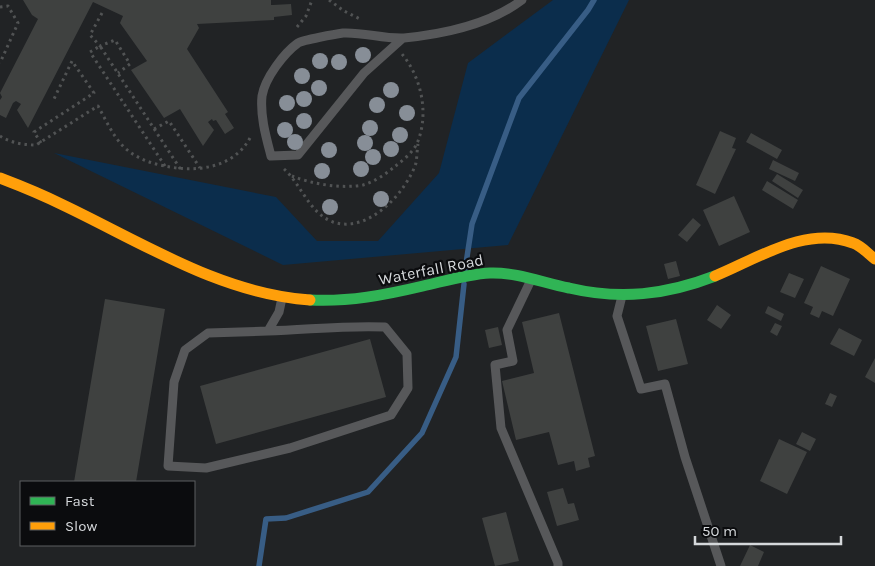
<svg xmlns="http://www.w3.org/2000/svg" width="875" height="566" font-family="Karla,sans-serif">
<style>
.green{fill:#0b2d4c}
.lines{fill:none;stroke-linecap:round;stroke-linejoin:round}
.stream{stroke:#385d85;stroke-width:5.5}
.building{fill:#3f4140}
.path{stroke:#515354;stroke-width:3;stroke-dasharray:2.5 4;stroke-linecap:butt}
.lane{stroke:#57585a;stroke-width:9}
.fast{stroke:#30b455;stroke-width:11}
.slow{stroke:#ff9f0a;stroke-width:11}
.tree{fill:#878e97}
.labels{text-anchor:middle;stroke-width:4.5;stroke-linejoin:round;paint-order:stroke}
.street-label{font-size:16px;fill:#d5d8db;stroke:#0b0c0e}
</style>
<rect width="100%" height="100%" fill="#212325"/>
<!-- green -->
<path class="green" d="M553 0H629L508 245 283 265 54 153 276 197 317 241H378L439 173 468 63Z"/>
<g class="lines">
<!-- stream -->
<path class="stream" d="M465 270 472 224 519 98 588 10 594 0
M259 566 266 519 286 518 368 492 422 433 456 357 464 284"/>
</g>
<!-- building -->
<path class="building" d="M23 0H271V5H273L291 4 292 15 274 17V20L197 24 199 28 187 49 228 112 225 114 234 128 225 134 216 120 213 121 212 119 208 122 214 130 203 146 180 109 164 118 131 70 147 61 120 23 123 16 93 2 28 128 17 110 21 104 16 101 13 103 6 118 0 115V100L2 97 0 93 38 19 32 15Z
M720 131 736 138 732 148 736 149 715 194 696 185Z
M751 133 782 150 777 159 746 142Z
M773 160 799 173 795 181 769 169Z
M777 174 803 190 798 198 772 181Z
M767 181 798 200 793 209 762 190Z
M734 196 750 232 719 246 703 210Z
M693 218 701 225 687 242 678 235Z
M676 261 680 276 668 279 664 264Z
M821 266 850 279 833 316 822 311 819 318 810 314 813 307 804 303Z
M789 273 804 279 795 298 780 292Z
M105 299 165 309 136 482H74Z
M717 305 731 315 721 329 707 320Z
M768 306 784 314 781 321 765 313Z
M559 313 595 456 588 458 590 467 576 471 574 461 558 465 549 432 516 440 502 381 534 373 522 322Z
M676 319 688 364 658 371 646 326Z
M775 323 782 326 777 336 770 332Z
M498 327 502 345 489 348 485 330Z
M839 328 862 340 854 356 830 344Z
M370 339 386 397 216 444 200 386Z
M875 358V383L865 377Z
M830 393 837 396 832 407 825 404Z
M802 432 816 439 810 451 796 444Z
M779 439 807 452 787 494 760 481Z
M563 488 568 504 574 503 579 520 557 526 547 492Z
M506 512 519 561 495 566 482 518Z
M750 545 764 552 758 566H740Z"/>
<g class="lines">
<!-- path -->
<path class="path" d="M329 0 344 11 360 19
M0 7 8 6 18 23 0 63
M102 13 90 35 100 46 115 40 130 64 118 73
M297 27 306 16 312 0
M154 129 169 121 200 168
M0 136C11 143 24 145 36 145L98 106C106 120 113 137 125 148 135 157 147 162 160 165 193 173 234 170 251 136
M41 143 34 132 94 93 72 61 53 101
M165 166 90 52 100 46 181 170
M284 169C301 184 309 213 333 222 368 234 406 193 416 163 417 157 417 150 418 144
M292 176C312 184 341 189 363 185 374 182 384 175 393 168 402 161 414 152 418 141 429 112 421 77 402 54"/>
<!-- lane -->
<path class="lane" d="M403 38 364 73 298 155 271 156C266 137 260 116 262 96 265 78 284 53 298 43 303 40 336 34 343 33 364 32 383 39 404 38 445 34 489 25 522 0
M531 280 507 330 513 361 495 365 501 428 558 563V566
M622 296 617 316 641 389 665 384 685 457 721 566
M268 331C307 330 346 325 385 327L407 354 408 388 391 415 290 448 206 468 168 466 174 382 185 350 208 333 268 331 279 312 282 298"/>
<!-- fast -->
<path class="fast" d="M310 300C349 302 385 295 423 286 445 281 468 274 490 273 517 272 543 283 569 288 620 300 666 295 715 276"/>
<!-- slow -->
<path class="slow" d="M0 178C21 186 43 195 63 205 141 242 221 294 310 300
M715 276C757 259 806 225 853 243 862 246 868 254 875 259"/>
</g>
<!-- trees -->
<g class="tree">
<circle cx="363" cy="55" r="8"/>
<circle cx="320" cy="61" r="8"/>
<circle cx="339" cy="62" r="8"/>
<circle cx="302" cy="76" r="8"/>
<circle cx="319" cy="88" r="8"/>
<circle cx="391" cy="90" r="8"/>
<circle cx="304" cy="99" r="8"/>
<circle cx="287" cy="103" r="8"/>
<circle cx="377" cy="105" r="8"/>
<circle cx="407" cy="113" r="8"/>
<circle cx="304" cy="121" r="8"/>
<circle cx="370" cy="128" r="8"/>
<circle cx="285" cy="130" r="8"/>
<circle cx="400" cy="135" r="8"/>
<circle cx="295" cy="142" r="8"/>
<circle cx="365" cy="143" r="8"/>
<circle cx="391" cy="149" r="8"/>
<circle cx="329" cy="150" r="8"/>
<circle cx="373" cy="157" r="8"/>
<circle cx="361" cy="169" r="8"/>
<circle cx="322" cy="171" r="8"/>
<circle cx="381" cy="199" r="8"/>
<circle cx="330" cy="207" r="8"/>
</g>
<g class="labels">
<!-- street labels -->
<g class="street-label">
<text transform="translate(431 269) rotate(-11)" y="6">Waterfall Road</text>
</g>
</g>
<!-- legend -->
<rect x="20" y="481" width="175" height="65" fill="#0b0c0e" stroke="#5c5e60"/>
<rect x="30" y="497" width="25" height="8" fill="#30b455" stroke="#5c5e60"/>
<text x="65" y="506" font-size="15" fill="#d5d8db">Fast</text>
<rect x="30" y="522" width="25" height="8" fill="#ff9f0a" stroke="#5c5e60"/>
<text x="65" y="531" font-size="15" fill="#d5d8db">Slow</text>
<!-- scale -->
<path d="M695 536v8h146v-8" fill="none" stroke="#d5d8db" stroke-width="2.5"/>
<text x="702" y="536" font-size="15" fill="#d5d8db" stroke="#0b0c0e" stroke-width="4" paint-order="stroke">50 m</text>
</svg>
